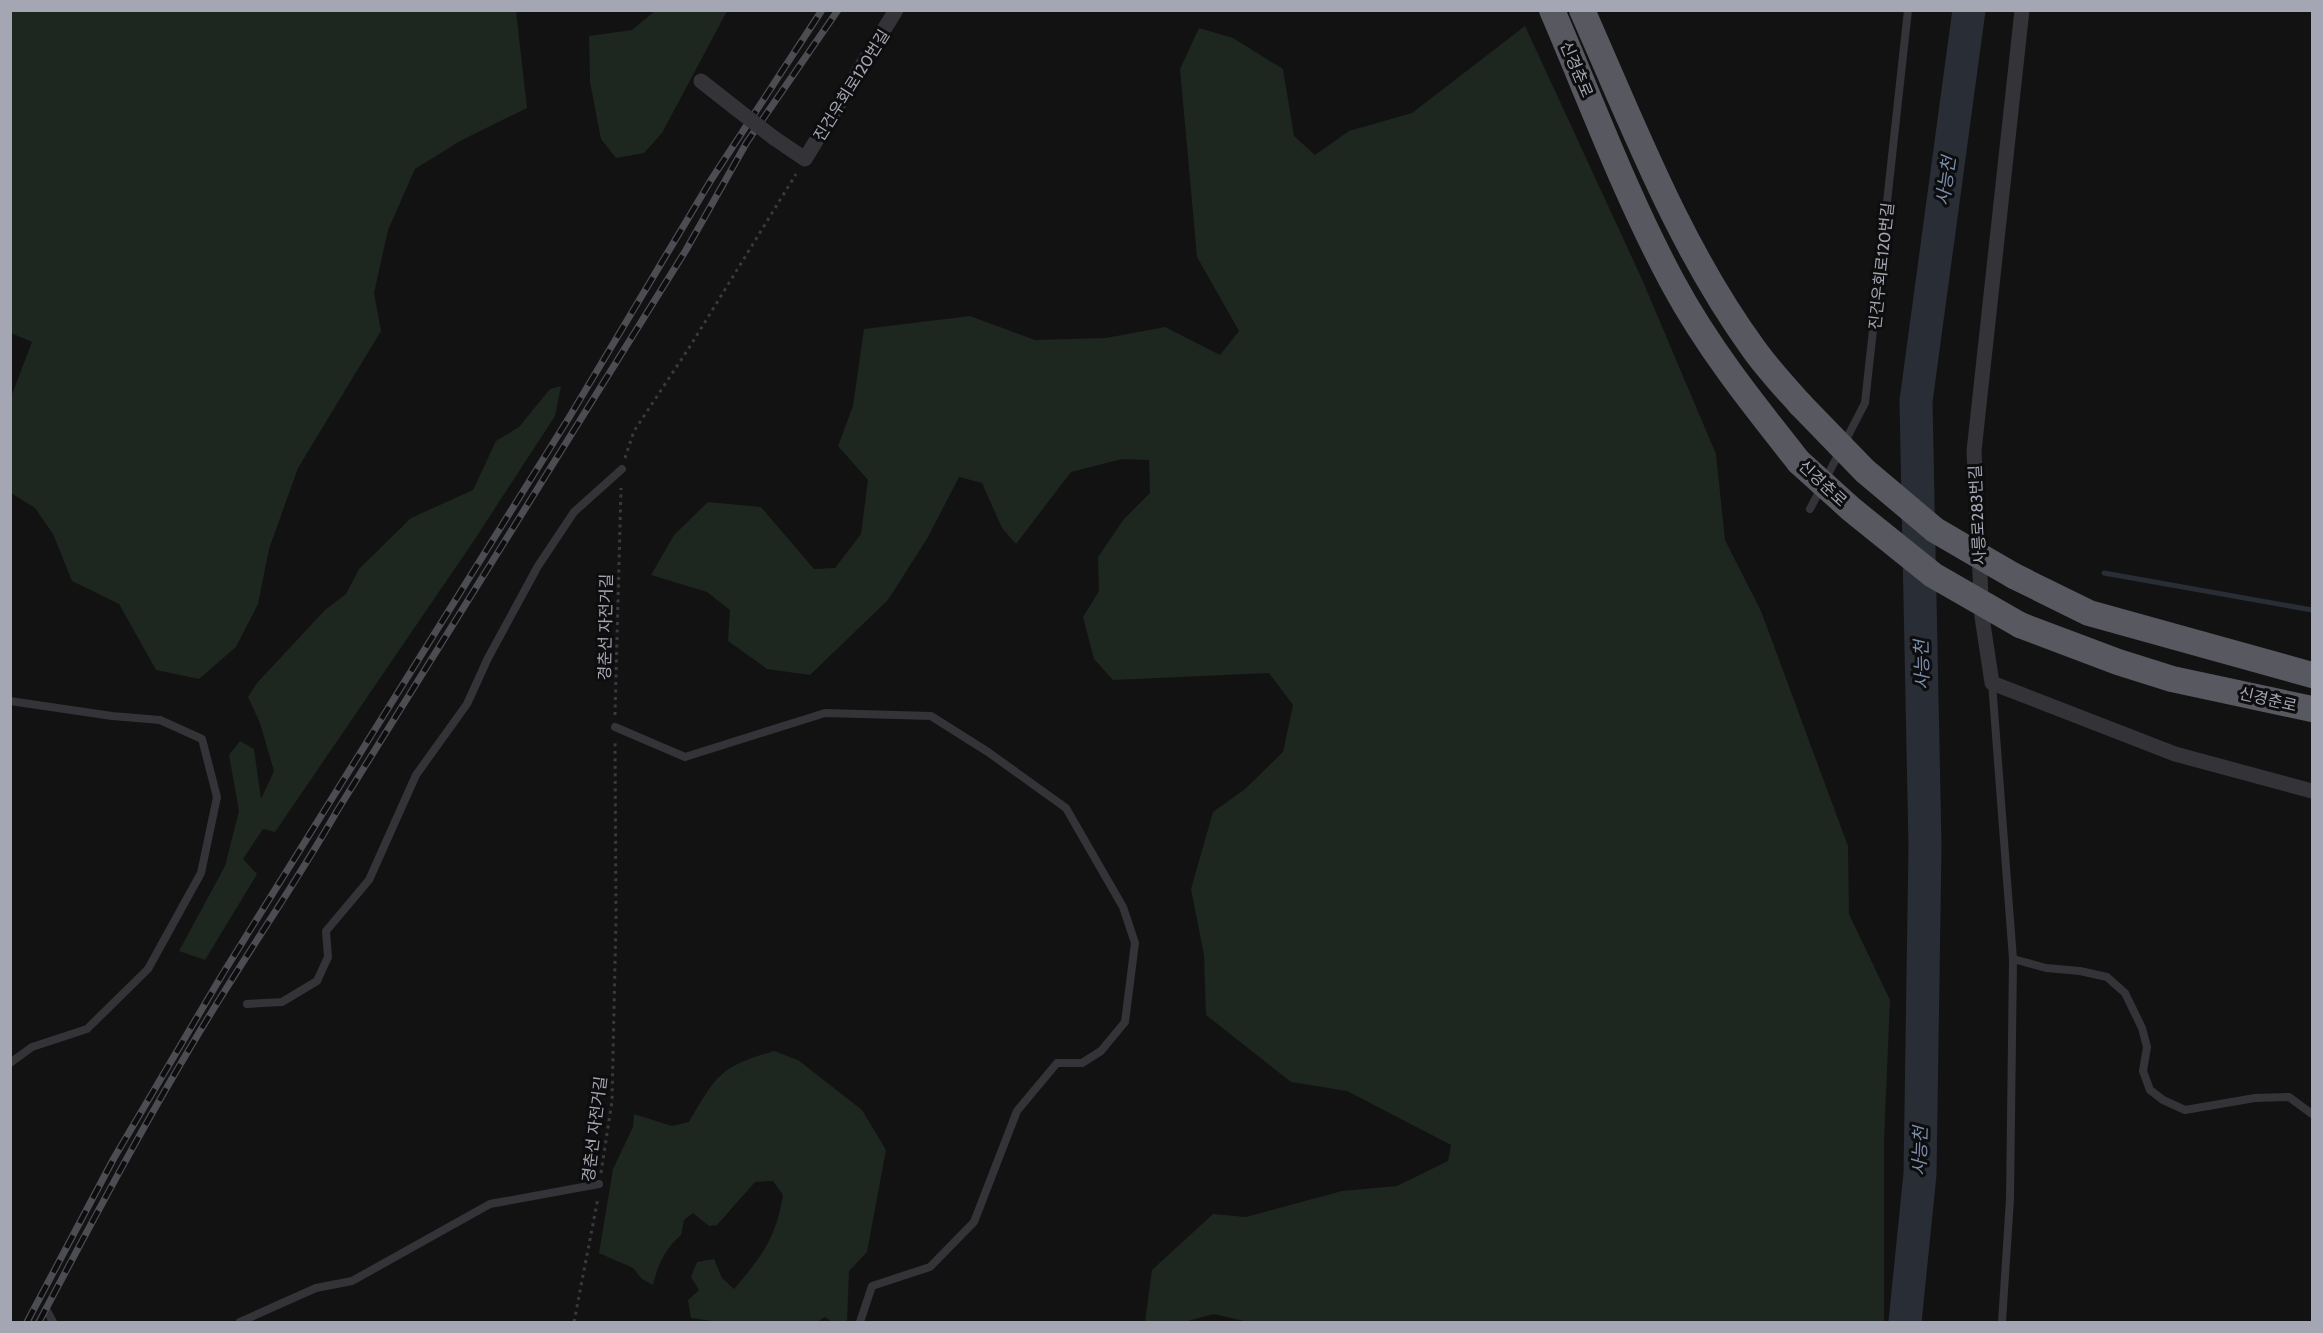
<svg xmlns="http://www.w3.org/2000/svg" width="2323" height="1333" font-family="Cabin,'Noto Sans KR',sans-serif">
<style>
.green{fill:#1e2620}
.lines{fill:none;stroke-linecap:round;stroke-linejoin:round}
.stream{stroke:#292e36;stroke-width:5}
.river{stroke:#292e36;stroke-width:33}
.path{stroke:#393a3f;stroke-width:3;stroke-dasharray:3 4.5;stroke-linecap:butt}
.service{stroke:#333338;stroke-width:8}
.minor{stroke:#333338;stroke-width:15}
.trunk{stroke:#575860;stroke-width:26}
.rail-casing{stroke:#4c4c53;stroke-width:7}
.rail{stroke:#0d0d0e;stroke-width:4.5;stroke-dasharray:14;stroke-linecap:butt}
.minor-bridge{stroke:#333338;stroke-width:15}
.trunk-bridge{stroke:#575860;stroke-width:26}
.labels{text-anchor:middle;stroke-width:6;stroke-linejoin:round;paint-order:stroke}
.street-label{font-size:16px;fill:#a4a6b4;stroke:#0d0d0e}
.water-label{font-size:18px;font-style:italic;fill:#7b8dae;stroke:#0d0d0e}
</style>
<rect width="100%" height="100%" fill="#121213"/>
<!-- green -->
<path class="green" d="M11 10 516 11 527 108 460 141 415 169 388 230 374 293 381 331 298 468 269 549 258 604 236 647 199 679 156 670 119 604 72 581 53 534 35 508 11 493V397L32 342 11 333Z
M655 11H727L662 133 644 153 616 158 601 139 590 82 589 36 632 30Z
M1525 26 1641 277 1716 454 1725 540 1761 611 1848 846 1849 914 1890 1000 1884 1140V1322H1248L1214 1314 1184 1322H1145L1152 1270 1213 1214 1246 1217 1342 1191 1397 1186 1448 1161 1451 1145 1347 1091 1291 1082 1206 1015 1204 955 1191 889 1213 812 1245 789 1283 752 1293 705 1269 673 1113 680 1094 659 1083 617 1099 591 1098 557 1124 519 1150 493 1149 460 1122 459 1071 472 1016 544 1002 528 982 483 959 477 928 537 888 600 810 675 767 669 728 641 730 610 707 592 651 575 674 535 708 502 761 507 814 569 835 568 861 534 868 480 838 446 853 406 864 329 970 316 1035 340 1106 338 1165 327 1220 355 1239 331 1197 257 1180 69 1199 28 1233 38 1283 69 1294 136 1315 155 1349 131 1412 113Z
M561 386 555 416 471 545 275 832 263 829 243 859 257 874 205 960 179 951 225 866 239 811 229 755 240 741 254 749 261 799 274 771 260 723 248 697 257 683 325 610 346 594 359 569 411 518 473 490 496 441 519 427 550 389Z
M774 1051 798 1060 862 1110 886 1150 867 1252 849 1271 847 1322H832L825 1317 817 1322H719L691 1318 688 1300 699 1290 691 1277 697 1262 714 1259 722 1278 734 1289C762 1256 776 1238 783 1195L773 1181 755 1182 717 1225 709 1226 693 1213 684 1220 681 1235C665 1249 658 1264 653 1285L642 1279 633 1268 599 1253 613 1169 633 1127 634 1114 672 1126 689 1122C717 1074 720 1067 774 1051Z"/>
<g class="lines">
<!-- stream -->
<path class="stream" d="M2104 573 2312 610"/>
<!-- river -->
<path class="river" d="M1905 1322 1920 1174 1925 846 1916 401 1969 10"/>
<!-- path -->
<path class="path" d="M625 458 634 431 689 348 796 174
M615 715 621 488
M601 1173 612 1101 616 919 615 740
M574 1322 598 1198"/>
<!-- service -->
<path class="service" d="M1810 509 1865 403 1908 10
M1992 683 2013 959 2010 1199 2002 1322
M10 701 112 716 160 720 202 739 217 797 201 873 148 969 87 1029 32 1047 10 1063
M615 727 685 757 825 713 931 716 988 752 1066 808 1123 907 1135 943 1125 1022 1101 1051 1082 1063H1057L1017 1111 974 1222 930 1267 872 1286 860 1322
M2013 959 2046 968 2080 971 2107 977 2125 993 2142 1028 2147 1047 2143 1071 2150 1090 2163 1100 2185 1110 2255 1098 2289 1097 2312 1114
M247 1004 282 1002 317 981 328 957 326 931 369 880 416 775 467 704 488 658 538 566 574 512 622 469
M46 1309 53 1322
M240 1322 316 1288 352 1281 490 1204 599 1184"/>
<!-- minor -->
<path class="minor" d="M2022 10 1974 451 1982 617 1992 683 2175 754 2312 791
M701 81 734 107
M774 138 805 159 896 10"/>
<!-- trunk -->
<path class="trunk" d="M1552 10C1591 101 1626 196 1673 283 1708 348 1753 404 1799 462
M1582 10C1633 125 1679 246 1753 348 1767 368 1784 386 1800 404
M2014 576 2089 613 2312 675
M2020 625 2118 662 2172 679 2312 709"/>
<!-- rail casing -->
<g class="rail-casing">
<path id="rail" d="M27 1322 114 1158 222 975 570 416 711 180 822 10
M39 1322C96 1214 154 1105 219 1000 258 937 300 876 337 811L686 250 747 142 838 10"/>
</g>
<!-- rail -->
<use href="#rail" class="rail"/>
<!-- minor-bridge -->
<path class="minor-bridge" d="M734 107 774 138"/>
<!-- trunk-bridge -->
<path class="trunk-bridge" d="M1800 404 1865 471 1935 530 2014 576
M1799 462 1851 509 1933 575 2020 625"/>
</g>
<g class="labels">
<!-- street labels -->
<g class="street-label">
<text transform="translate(1577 69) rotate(67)" y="6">신경춘로</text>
<text transform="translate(851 85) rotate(-58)" y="6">진건우회로120번길</text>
<text transform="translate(1881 266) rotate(-84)" y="6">진건우회로120번길</text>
<text transform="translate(1823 483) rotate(43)" y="6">신경춘로</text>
<text transform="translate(1977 515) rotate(-93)" y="6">사릉로283번길</text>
<text transform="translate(605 627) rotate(-89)" y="6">경춘선 자전거길</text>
<text transform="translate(2268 699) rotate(13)" y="6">신경춘로</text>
<text transform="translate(594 1129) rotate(-83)" y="6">경춘선 자전거길</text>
</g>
<!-- water labels -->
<g class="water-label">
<text transform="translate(1946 181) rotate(-82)" y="6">사능천</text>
<text transform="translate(1922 665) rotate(-91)" y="6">사능천</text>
<text transform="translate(1920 1151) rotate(-88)" y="6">사능천</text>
</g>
</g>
<!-- border -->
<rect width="2323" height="1333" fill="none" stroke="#a4a6b4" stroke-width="24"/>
</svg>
